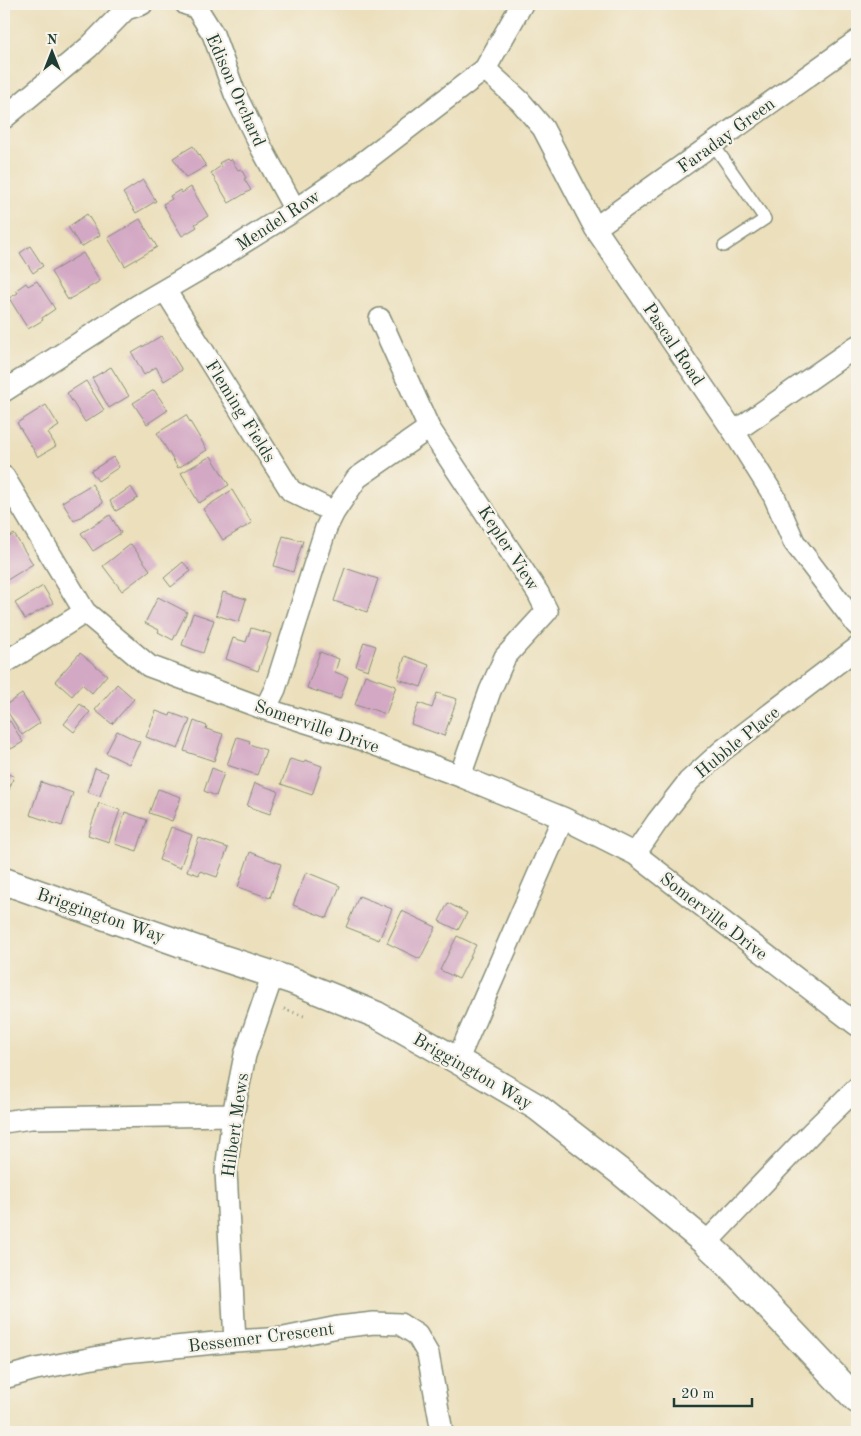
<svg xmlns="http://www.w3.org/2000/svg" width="861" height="1436" font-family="'Old Standard TT',serif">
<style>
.building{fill:#d3a8c4}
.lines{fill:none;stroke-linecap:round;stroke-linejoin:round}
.service-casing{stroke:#858e78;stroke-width:14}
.minor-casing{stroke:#858e78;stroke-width:24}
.tertiary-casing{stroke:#858e78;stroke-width:29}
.path{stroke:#858e78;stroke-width:3;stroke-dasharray:1 4;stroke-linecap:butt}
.service{stroke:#fff;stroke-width:11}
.minor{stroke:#fff;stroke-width:21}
.tertiary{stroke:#fff;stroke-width:26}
.labels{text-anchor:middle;stroke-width:4.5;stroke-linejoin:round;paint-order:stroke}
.street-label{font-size:18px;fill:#1f3d34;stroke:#f7f3e8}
</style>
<rect width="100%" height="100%" fill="#f7f3e8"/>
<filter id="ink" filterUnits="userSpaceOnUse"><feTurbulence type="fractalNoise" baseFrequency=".02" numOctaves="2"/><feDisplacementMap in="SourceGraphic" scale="10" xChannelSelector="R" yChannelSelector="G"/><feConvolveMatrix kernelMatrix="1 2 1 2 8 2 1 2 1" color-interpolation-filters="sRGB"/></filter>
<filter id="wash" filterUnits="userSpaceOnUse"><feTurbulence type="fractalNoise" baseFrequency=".0096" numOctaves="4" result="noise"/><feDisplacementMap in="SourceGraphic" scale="20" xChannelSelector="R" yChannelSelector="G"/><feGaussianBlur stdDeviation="1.12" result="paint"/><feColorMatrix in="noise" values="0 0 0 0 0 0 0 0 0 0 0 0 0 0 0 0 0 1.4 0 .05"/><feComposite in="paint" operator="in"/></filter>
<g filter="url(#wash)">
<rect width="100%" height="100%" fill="#ebdfbc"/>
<g id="blocks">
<!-- building -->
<path class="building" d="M193 146 206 166 186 178 173 158Z
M227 159 229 161 231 159 238 170 241 169 246 178 244 179 251 190 229 203 211 173 221 166 219 163Z
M143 180 156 201 136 213 123 193Z
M191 187 208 216 195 224 197 227 182 236 163 204 172 199 170 196 180 190 182 193Z
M87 214 100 235 81 247 68 227Z
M140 219 157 247 125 266 108 238Z
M30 246 43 266 33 273 20 253Z
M83 253 100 281 68 300 51 272Z
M37 281 55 309 42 318 43 320 28 329 9 298 18 293 16 290 26 283 28 286Z
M161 336 182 370 164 381 156 367 144 375 132 353Z
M111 367 129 396 109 408 92 378Z
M86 381 104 410 85 422 67 393Z
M154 390 168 410 147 424 133 403Z
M46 405 59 426 48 433 56 446 38 457 17 423Z
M186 415 207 450 178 468 157 433Z
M211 456 229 485 199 503 181 473Z
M113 457 119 467 98 481 91 471Z
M92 484 103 503 74 521 62 502Z
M131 487 138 498 116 511 110 501Z
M232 490 252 523 223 540 203 509Z
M110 515 121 533 93 551 81 533Z
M14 534 33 564 4 582V541Z
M283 536 303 541 293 572 274 566Z
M131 544 150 570 122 591 103 566Z
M183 562 191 571 171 587 164 578Z
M345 568 378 579 367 612 334 601Z
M43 586 53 603 25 619 15 603Z
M223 592 246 599 239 622 216 615Z
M158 597 187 612 173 640 158 632 159 630 145 623Z
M193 613 214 620 203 653 182 645Z
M251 628 271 634 258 671 226 659 233 638 246 642Z
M364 642 376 646 368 670 356 666Z
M320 652 339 659 335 672 348 677 340 699 307 688Z
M80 653 107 675 92 693 82 684 72 696 55 681Z
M405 656 429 665 421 687 398 679Z
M365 675 396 686 386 714 368 708V709L355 705Z
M117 684 134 699 112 724 95 710Z
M437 693 457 699 444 736 411 724 419 703 432 708Z
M22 694 40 723 22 735 4 706Z
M80 704 90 712 74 732 64 724Z
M156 711 170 716 171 713 190 720 178 749 146 737Z
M10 721 23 742 11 749 4 737V725Z
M194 721 207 726 206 729 223 734 214 761 184 751Z
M117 731 140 742 129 764 106 753Z
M237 737 250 741 249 744 266 750 257 775 227 765Z
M290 759 304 763 305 760 322 766 312 795 281 784Z
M95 768 108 773 100 796 87 792Z
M212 768 224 773 216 796 204 791Z
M4 773 14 776 4 803Z
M41 782 73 793 62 826 30 815Z
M255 783 278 791 270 814 247 806Z
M158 789 181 797 172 821 149 813Z
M99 803 120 810 109 842 88 835Z
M125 812 147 820 137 851 115 844Z
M171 827 192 835 180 868 159 860Z
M199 838 228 848 217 877 200 871 199 875 187 871Z
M250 852 281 864 270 898 238 887Z
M306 872 340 886 327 918 293 905Z
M359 896 392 909 379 940 346 927Z
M448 903 467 913 458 930 439 921Z
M402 911 436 927 420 959 387 943Z
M457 936 476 945 459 979 440 970Z"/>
</g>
</g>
<g filter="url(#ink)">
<use href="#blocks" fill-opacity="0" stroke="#858e78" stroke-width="1"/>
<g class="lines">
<!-- service casing -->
<g class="service-casing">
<path id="service" d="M713 144 765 219 724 246"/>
</g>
<!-- minor casing -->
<g class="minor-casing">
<path id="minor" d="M186 4 196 7 213 34 235 94 262 149 295 210
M485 69 520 101 543 128 595 228 734 432 774 496 794 542 857 625
M4 118 89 47 126 9 142 4
M595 228 857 41
M165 290 291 491 334 512
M380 319 429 428 538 593 547 611 505 657 490 691 460 776
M4 391 137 306 209 264 295 210 352 171 485 69 522 4
M734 432 857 346
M4 477 85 612 149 666 265 709 357 738 460 776 563 818 635 854 857 1025
M4 663 85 612
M265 709 275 689 326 528 334 512 357 478 429 428
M635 854 657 822 689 781 723 750 857 648
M457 1061 563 818
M4 1122 31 1118 233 1115
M706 1243 812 1132 857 1088
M235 1341 226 1171 233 1115 245 1055 273 974
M4 1378 36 1369 125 1352 235 1341 284 1338 338 1327 374 1323 400 1324 417 1335 428 1354 442 1432"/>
</g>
<!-- tertiary casing -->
<g class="tertiary-casing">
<path id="tertiary" d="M4 881 213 955 293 981 377 1015 474 1070 537 1107 623 1174 706 1243 725 1261 857 1400"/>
</g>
<!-- path -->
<path class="path" d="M284 1009 304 1016"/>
<!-- service -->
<use href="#service" class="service"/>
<!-- minor -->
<use href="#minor" class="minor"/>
<!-- tertiary -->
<use href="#tertiary" class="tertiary"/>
</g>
</g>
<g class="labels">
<!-- street labels -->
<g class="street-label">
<text transform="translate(236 90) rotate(66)" y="6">Edison Orchard</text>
<text transform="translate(726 135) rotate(-36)" y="6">Faraday Green</text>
<text transform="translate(278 220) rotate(-33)" y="6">Mendel Row</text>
<text transform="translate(674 344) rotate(56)" y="6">Pascal Road</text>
<text transform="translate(241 411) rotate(58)" y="6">Fleming Fields</text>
<text transform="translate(509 548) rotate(57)" y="6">Kepler View</text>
<text transform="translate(317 726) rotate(19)" y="6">Somerville Drive</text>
<text transform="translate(737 742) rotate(-39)" y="6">Hubble Place</text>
<text transform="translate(101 915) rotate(19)" y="6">Briggington Way</text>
<text transform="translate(714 916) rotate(38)" y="6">Somerville Drive</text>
<text transform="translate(473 1071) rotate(30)" y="6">Briggington Way</text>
<text transform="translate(235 1125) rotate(-82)" y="6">Hilbert Mews</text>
<text transform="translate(261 1337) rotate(-7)" y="6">Bessemer Crescent</text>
</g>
</g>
<!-- margin -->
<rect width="861" height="1436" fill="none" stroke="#f7f3e8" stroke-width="20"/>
<!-- north arrow -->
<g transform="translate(52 52)" stroke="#f7f3e8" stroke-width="4" paint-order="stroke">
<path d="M0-4L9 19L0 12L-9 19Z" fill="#1f3d34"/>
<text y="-8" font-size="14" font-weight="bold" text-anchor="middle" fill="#1f3d34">N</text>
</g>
<!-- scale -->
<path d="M674 1398v8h78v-8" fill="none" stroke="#1f3d34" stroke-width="2.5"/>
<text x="681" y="1398" font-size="15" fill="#1f3d34" stroke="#f7f3e8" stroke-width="4" paint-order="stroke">20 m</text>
</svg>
